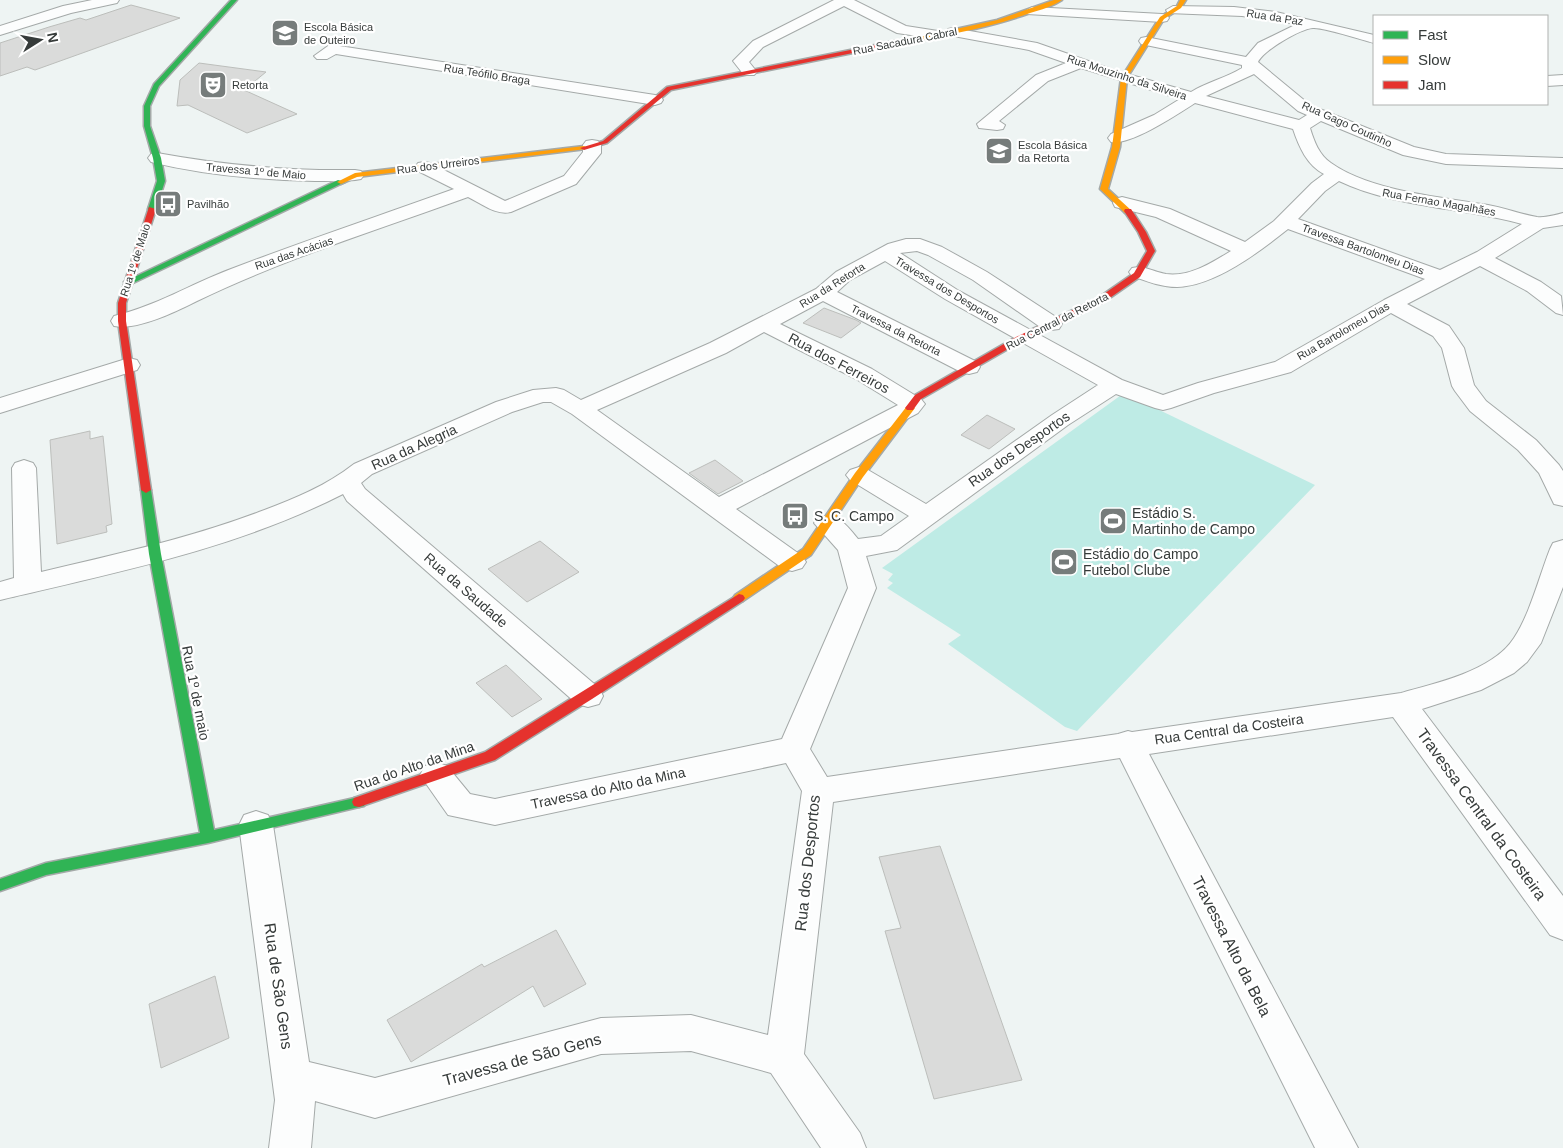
<svg xmlns="http://www.w3.org/2000/svg" width="1563" height="1148" font-family="Helvetica,sans-serif">
<style>
.green{fill:#beebe5}
.building{fill:#dadbda;stroke:#bcbebb}
.lines{fill:none;stroke-linecap:round;stroke-linejoin:round}
.street-casing{stroke:#a4a9a8;stroke-width:2}
.fast-casing{stroke:#a4a9a8;stroke-width:3}
.slow-casing{stroke:#a4a9a8;stroke-width:3}
.jam-casing{stroke:#a4a9a8;stroke-width:3}
.street{fill:#fcfdfd;fill-rule:evenodd}
.fast{fill:#30b455;fill-rule:evenodd}
.slow{fill:#ff9f0a;fill-rule:evenodd}
.jam{fill:#e5322d;fill-rule:evenodd}
.labels{text-anchor:middle;stroke-width:4.5;stroke-linejoin:round;paint-order:stroke}
.far-street-label{font-size:11px;fill:#363b3a;stroke:#fff}
.far-poi-label{font-size:11px;fill:#363b3a;stroke:#fff;text-anchor:start}
.street-label{font-size:14px;fill:#363b3a;stroke:#fff}
.poi-label{font-size:14px;fill:#363b3a;stroke:#fff;text-anchor:start}
.near-street-label{font-size:16px;fill:#363b3a;stroke:#fff}
</style>
<rect width="100%" height="100%" fill="#eef4f3"/>
<!-- green -->
<path class="green" d="M1124 393 1315 485 1077 731 1065 727 948 644 961 635 887 588 893 583 888 580 893 574 882 568Z"/>
<!-- building -->
<path class="building" d="M131 5 180 18 35 70 27 67 0 76V43L49 27 80 18 86 20Z
M199 63 266 72 244 90 297 114 247 133 188 105 177 106 180 80Z
M824 308 856 320 861 323 841 338 803 323Z
M987 415 1015 429 989 449 961 435Z
M90 431V439L103 436 112 524 106 526 107 532 57 544 50 440Z
M715 460 743 481 718 494 689 473Z
M540 541 579 572 527 602 488 569Z
M506 665 542 699 512 717 476 683Z
M940 846 1022 1080 934 1099 885 931 901 928 879 857Z
M556 930 586 984 544 1007 533 986 411 1062 387 1020 482 964 484 967Z
M215 976 229 1038 161 1068 149 1004Z"/>
<g class="lines">
<!-- street casing -->
<g class="street-casing">
<path id="street" d="M92 0H119L117 3 71 13 0 35V26L63 6Z
M834 0H854L906 26 938 31 943 32 945 35 943 38 938 39 897 33 844 6 763 47 749 62 757 72 754 75H744L733 61 753 41Z
M1173 6 1234 7 1276 12 1374 35V43C1362 40 1323 27 1313 28 1300 29 1264 50 1258 62L1310 105 1414 147 1446 154 1563 158V168L1446 164 1403 155 1321 121 1310 128C1314 141 1319 155 1331 163 1370 191 1441 197 1488 205 1505 208 1520 214 1537 217 1545 218 1555 215 1563 213V225L1543 228 1495 258 1541 282 1561 296 1563 315 1556 313 1527 291 1480 266 1407 304 1449 326 1464 348 1474 385 1486 401 1536 440 1559 465 1563 471V506L1554 504 1539 473 1518 450 1470 411 1455 391 1452 386 1442 348 1433 336 1391 313 1291 372 1214 393 1171 408 1163 410 1155 408 1116 394 1068 425 897 550 866 556 876 588 810 749 827 777 1118 734 1128 731 1132 732 1401 693C1436 683 1493 671 1514 638 1530 614 1539 577 1550 549L1553 543 1563 540V587L1541 643 1527 662 1514 673 1481 690 1422 709 1563 896V940L1550 935 1393 717 1149 754 1358 1148H1315L1120 758 833 802 804 1054 860 1133 866 1148H821L771 1073 691 1051 601 1054 375 1118 315 1101 311 1148H269L275 1100 239 825 244 815 256 811 268 815 273 825 309 1062 375 1078 601 1018 691 1015 768 1035 802 791 786 763 495 825 448 815 420 775 425 766 436 762 447 766 470 794 495 799 782 739 848 588 838 550 814 523 818 517C837 512 847 525 858 539L881 536 909 516 850 480 846 475 850 470 859 467 868 470 926 504 1052 415 1098 385 945 299 885 261 850 280 837 292 977 362 980 367 977 372 969 374 961 372 823 301 780 324 872 369 921 399 925 404 918 413 736 509 802 556 806 562 802 568 792 571 782 568 572 414 551 402H543L512 412 372 474 361 483 365 489 599 688 603 696 599 704 588 707 577 704 347 501 343 494C235 549 117 572 0 600V582L14 578 12 468 15 463 24 460 33 463 36 468 41 572C115 554 188 539 259 512 292 500 326 486 354 464L496 402 533 390 556 388 564 390 581 400 710 343 816 289 836 272 888 244 906 239H920L942 247 987 272 1059 319 1062 324 1059 329 1051 330 1043 329 973 280 928 255 917 251 900 253 959 291 1122 380 1163 395 1198 383 1275 362 1384 300 1425 279 1288 229C1259 252 1215 286 1177 287 1161 287 1146 281 1132 276L1129 272 1132 268C1144 265 1154 272 1166 274 1190 277 1211 263 1231 251L1156 217 1115 207 1113 203 1115 199 1122 197 1170 209 1245 242 1274 221 1312 183 1324 174C1307 165 1299 147 1293 129L1195 103C1178 114 1130 146 1111 142L1108 138 1111 134 1154 115 1180 99 1081 68 1048 81 999 121 1005 125 1003 129 997 130 979 128 977 124 1036 75 1066 63 1029 50 948 35 946 32 948 29 953 28 1037 43 1117 71 1191 92C1207 82 1226 78 1242 68V65L1141 44 1139 41 1141 38 1146 37 1246 57 1258 43 1297 24 1242 16 1168 13 1166 10ZM1254 74 1298 111 1307 115 1299 120 1206 96ZM1339 181C1396 208 1462 207 1522 224L1477 252 1440 270 1298 219 1325 191ZM764 332 856 379 898 405 719 497 597 410 726 353Z
M1032 7 1162 14 1167 15 1169 18 1167 21 1162 22 1027 14 1025 11Z
M333 45 655 95 661 97 663 100 661 103 655 105 336 54 327 59H317L314 56 328 46Z
M1563 75V85L1547 86V76Z
M592 140 598 141 601 145V153L576 184 511 212C496 216 481 203 468 197 377 230 284 259 197 301 177 311 137 331 114 326L111 321 114 316C156 306 191 284 231 269 304 241 379 216 454 189L418 171 415 167 418 163 424 162 430 163 505 201 564 176 583 152V145L586 141Z
M157 153C223 165 288 171 355 170L361 171 364 175 361 179C347 182 330 181 315 181 261 180 204 175 151 162L148 158 151 154Z
M129 358 137 360 140 365 137 370 0 413V398Z"/>
</g>
<!-- fast casing -->
<g class="fast-casing">
<path id="fast" d="M231 0H237L159 86 150 106V126L161 158 165 181 156 209 149 211 148 209 157 181 153 158 144 126V106L154 84Z
M338 180 345 182 131 284 128 285 124 282Z
M146 487 151 490 161 554 214 830 359 797 364 798 366 802 364 806 359 807 208 843 46 875 0 891V879L46 863 200 833 149 554 141 490Z"/>
</g>
<!-- slow casing -->
<g class="slow-casing">
<path id="slow" d="M1054 0H1062C1053 6 1041 10 1030 13 986 29 940 36 895 45L892 43 997 20Z
M1180 0H1186L1181 8 1164 19 1127 78 1120 147 1108 189 1132 211 1125 213 1100 189 1112 147 1121 78 1160 17 1177 6Z
M584 146 588 148 586 149 357 177 341 184 337 182 355 173Z
M910 405 915 408 863 477 811 555 743 601H735L733 598 735 595 803 549 855 473 907 406Z"/>
</g>
<!-- jam casing -->
<g class="jam-casing">
<path id="jam" d="M895 41 897 42V44L671 90 607 143 584 150 580 148 603 141 667 87Z
M149 207 156 209 126 303V321L151 490 146 493 141 490 118 321V303Z
M1125 209H1131L1146 232 1155 251 1140 277 1104 302 1022 341 921 399 913 410H907L905 408 915 395 1016 337 1098 298 1134 273 1147 251 1138 232 1124 211Z
M739 594 743 595 745 598 743 601 592 699 495 760 359 807 354 806 352 802 354 798 485 752Z"/>
</g>
<!-- street -->
<use href="#street" class="street"/>
<!-- fast -->
<use href="#fast" class="fast"/>
<!-- slow -->
<use href="#slow" class="slow"/>
<!-- jam -->
<use href="#jam" class="jam"/>
</g>
<!-- icons -->
<defs>
<g id="school-square" transform="scale(1.4375)"><rect x="-9" y="-9" width="18" height="18" rx="4" fill="#767c7b" stroke="#fff"/><path d="M0-5L7-2L0 1L-7-2ZM-4 1L0 2.5L4 1V4Q0 6-4 4Z" fill="#fff"/></g>
<g id="theatre-square" transform="scale(1.4375)"><rect x="-9" y="-9" width="18" height="18" rx="4" fill="#767c7b" stroke="#fff"/><path d="M-5-5.5Q0-4 5-5.5V0Q5 5 0 6Q-5 5-5 0ZM-3.3-2.5H-1v1.5H-3.3ZM1-2.5H3.3v1.5H1ZM-2.8 1Q0 5.5 2.8 1Z" fill="#fff"/></g>
<g id="bus-square" transform="scale(1.4375)"><rect x="-9" y="-9" width="18" height="18" rx="4" fill="#767c7b" stroke="#fff"/><path d="M-5-6H5V4H4V6H2V4H-2V6H-4V4H-5ZM-3.5-4V0h7V-4ZM-3.5 1.2v1.5H-2V1.2ZM2 1.2v1.5H3.5V1.2Z" fill="#fff"/></g>
<g id="stadium-square" transform="scale(1.4375)"><rect x="-9" y="-9" width="18" height="18" rx="4" fill="#767c7b" stroke="#fff"/><path d="M0-5a6.5 5 0 1 0 0 10a6.5 5 0 1 0 0-10ZM-3.5-1.8h7v3.6h-7Z" fill="#fff"/></g>
</defs>
<g fill-rule="evenodd">
<use href="#school-square" x="285" y="33"/>
<use href="#theatre-square" x="213" y="85"/>
<use href="#school-square" x="999" y="151"/>
<use href="#bus-square" x="168" y="204"/>
<use href="#bus-square" x="795" y="516"/>
<use href="#stadium-square" x="1113" y="521"/>
<use href="#stadium-square" x="1064" y="562"/>
</g>
<g class="labels">
<!-- far-street labels -->
<g class="far-street-label">
<text transform="translate(1275 17) rotate(9)" y="4">Rua da Paz</text>
<text transform="translate(905 41) rotate(-11)" y="4">Rua Sacadura Cabral</text>
<text transform="translate(487 74) rotate(9)" y="4">Rua Teófilo Braga</text>
<text transform="translate(1127 77) rotate(18)" y="4">Rua Mouzinho da Silveira</text>
<text transform="translate(1347 124) rotate(24)" y="4">Rua Gago Coutinho</text>
<text transform="translate(438 165) rotate(-7)" y="4">Rua dos Urreiros</text>
<text transform="translate(256 171) rotate(5)" y="4">Travessa 1º de Maio</text>
<text transform="translate(1439 202) rotate(10)" y="4">Rua Fernao Magalhães</text>
<text transform="translate(1363 249) rotate(20)" y="4">Travessa Bartolomeu Dias</text>
<text transform="translate(294 253) rotate(-19)" y="4">Rua das Acácias</text>
<text transform="translate(135 260) rotate(-72)" y="4">Rua 1º de Maio</text>
<text transform="translate(832 285) rotate(-32)" y="4">Rua da Retorta</text>
<text transform="translate(947 290) rotate(31)" y="4">Travessa dos Desportos</text>
<text transform="translate(1057 321) rotate(-27)" y="4">Rua Central da Retorta</text>
<text transform="translate(896 330) rotate(27)" y="4">Travessa da Retorta</text>
<text transform="translate(1343 331) rotate(-30)" y="4">Rua Bartolomeu Dias</text>
</g>
<!-- far-poi labels -->
<g class="far-poi-label">
<text x="304" y="31">Escola Básica<tspan x="304" dy="13">de Outeiro</tspan></text>
<text x="232" y="89">Retorta</text>
<text x="1018" y="149">Escola Básica<tspan x="1018" dy="13">da Retorta</tspan></text>
<text x="187" y="208">Pavilhão</text>
</g>
<!-- street labels -->
<g class="street-label">
<text transform="translate(839 363) rotate(28)" y="5">Rua dos Ferreiros</text>
<text transform="translate(414 447) rotate(-24)" y="5">Rua da Alegria</text>
<text transform="translate(1019 449) rotate(-35)" y="5">Rua dos Desportos</text>
<text transform="translate(466 590) rotate(41)" y="5">Rua da Saudade</text>
<text transform="translate(196 693) rotate(79)" y="5">Rua 1º de maio</text>
<text transform="translate(1229 729) rotate(-8)" y="5">Rua Central da Costeira</text>
<text transform="translate(414 766) rotate(-19)" y="5">Rua do Alto da Mina</text>
<text transform="translate(608 788) rotate(-12)" y="5">Travessa do Alto da Mina</text>
</g>
<!-- poi labels -->
<g class="poi-label">
<text x="1132" y="518">Estádio S.<tspan x="1132" dy="16">Martinho de Campo</tspan></text>
<text x="814" y="521">S. C. Campo</text>
<text x="1083" y="559">Estádio do Campo<tspan x="1083" dy="16">Futebol Clube</tspan></text>
</g>
<!-- near-street labels -->
<g class="near-street-label">
<text transform="translate(1482 814) rotate(54)" y="6">Travessa Central da Costeira</text>
<text transform="translate(807 863) rotate(-84)" y="6">Rua dos Desportos</text>
<text transform="translate(1232 946) rotate(63)" y="6">Travessa Alto da Bela</text>
<text transform="translate(279 986) rotate(82)" y="6">Rua de São Gens</text>
<text transform="translate(522 1059) rotate(-15)" y="6">Travessa de São Gens</text>
</g>
</g>
<!-- legend -->
<rect x="1373" y="15" width="175" height="90" fill="#ffffff" stroke="#afb1b0"/>
<rect x="1383" y="31" width="25" height="8" fill="#30b455" stroke="#afb1b0"/>
<text x="1418" y="40" font-size="15" fill="#363b3a">Fast</text>
<rect x="1383" y="56" width="25" height="8" fill="#ff9f0a" stroke="#afb1b0"/>
<text x="1418" y="65" font-size="15" fill="#363b3a">Slow</text>
<rect x="1383" y="81" width="25" height="8" fill="#e5322d" stroke="#afb1b0"/>
<text x="1418" y="90" font-size="15" fill="#363b3a">Jam</text>
<!-- north arrow -->
<g transform="translate(40 40) rotate(79)" stroke="#ffffff" stroke-width="4" paint-order="stroke">
<path d="M0-4L9 19L0 12L-9 19Z" fill="#363b3a"/>
<text y="-8" font-size="14" font-weight="bold" text-anchor="middle" fill="#363b3a">N</text>
</g>
</svg>
